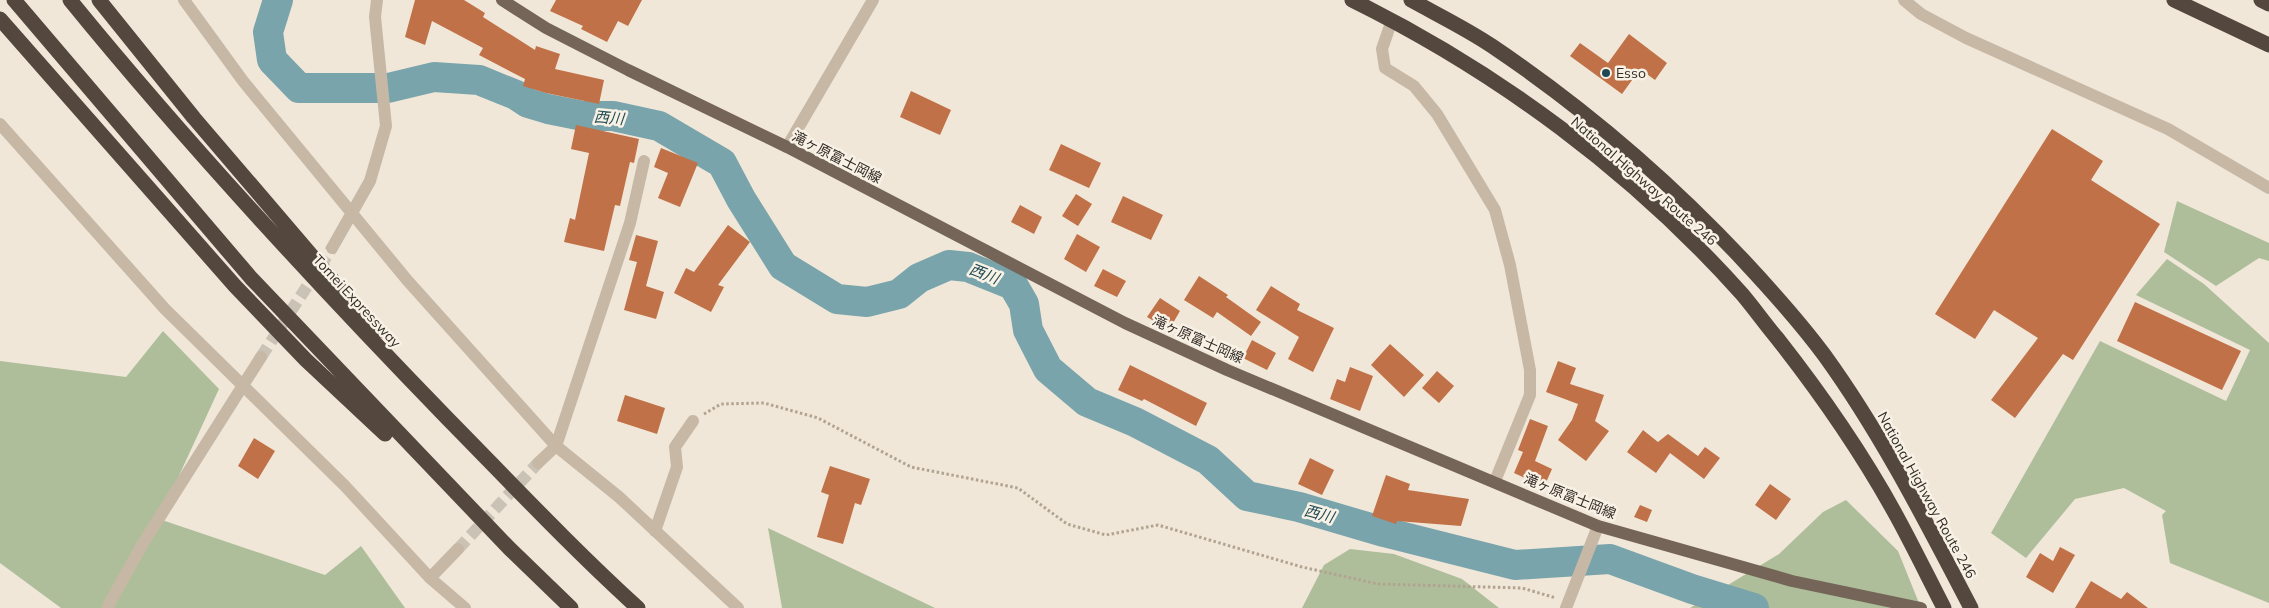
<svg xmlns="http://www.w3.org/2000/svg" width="2269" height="608" font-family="Mulish,'Noto Sans JP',sans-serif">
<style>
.green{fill:#aebe9a}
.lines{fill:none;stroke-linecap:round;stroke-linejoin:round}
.river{stroke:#79a4ab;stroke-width:30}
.building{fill:#c07147}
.minor-tunnel{stroke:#cac2b5;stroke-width:12;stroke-dasharray:12 6;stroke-linecap:butt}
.path{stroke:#b2a390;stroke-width:3;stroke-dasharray:2.5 2.5;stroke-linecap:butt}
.minor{stroke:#c7b8a6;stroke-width:12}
.major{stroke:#756558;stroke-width:12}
.highway{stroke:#54473e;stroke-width:15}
.poi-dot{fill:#1e4952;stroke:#f8f1e5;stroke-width:2}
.labels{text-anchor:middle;stroke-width:5;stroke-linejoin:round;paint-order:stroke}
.poi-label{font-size:14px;fill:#332c26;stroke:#f8f1e5;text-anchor:start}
.street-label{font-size:14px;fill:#332c26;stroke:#f8f1e5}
.water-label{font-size:15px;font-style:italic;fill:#1e4952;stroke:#f8f1e5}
</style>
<rect width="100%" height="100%" fill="#f0e7d9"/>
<!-- green -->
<path class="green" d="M2177 201 2269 243V261L2259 258 2216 286 2164 252Z
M2167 259 2204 284 2269 343V603L2170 563 2162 515 2166 511 2124 488 2075 499 2026 558 1991 533 2100 341 2226 401 2250 350 2136 295Z
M163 331 219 389 159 519 325 575 361 546 405 608H61L0 563V361L126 377Z
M1846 500 1898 551 1921 608H1690L1779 554 1823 512Z
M768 528 935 608H782Z
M1350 549 1394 554 1462 579 1499 608H1302L1324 565Z"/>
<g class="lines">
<!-- river -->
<path class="river" d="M278 0 268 32 272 60 299 88H388L434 77 479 80 516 95 528 103 548 109 583 116H613L659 126 722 163 741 199 783 266 837 299 867 302 899 294 919 278 949 265 968 267 1013 285 1024 304 1028 330 1048 369 1087 402 1135 422 1208 460 1247 496 1299 507 1384 532 1515 565 1610 559 1692 589 1754 608"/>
</g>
<!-- building -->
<path class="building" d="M415 0H464L485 13 483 17 535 50 536 46 560 54 555 69 604 80 599 104 546 93 523 86 525 79 479 55 483 48 432 21 425 45 405 37Z
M556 0H642L628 26 618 21 607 42 581 29 583 26 550 11Z
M1629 34 1667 63 1655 80 1640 69 1622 94 1570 56 1580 43 1608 63Z
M911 91 951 110 940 135 900 117Z
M576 125 639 139 634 163 630 162 620 206 615 205 604 251 564 242 570 218 575 220 589 153 571 149Z
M2052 129 2103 161 2091 180 2160 224 2073 360 2063 354 2015 418 1991 400 2038 338 1994 310 1975 339 1935 314Z
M1061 144 1101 163 1089 188 1049 170Z
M661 148 698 163 680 207 658 198 668 173 654 167Z
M1076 194 1092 204 1078 226 1062 216Z
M1123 196 1163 215 1151 240 1111 222Z
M1020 205 1042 217 1034 234 1011 222Z
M728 225 750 242 718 285 724 287 711 312 674 293 686 268 694 272Z
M1077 234 1100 247 1086 272 1064 259Z
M636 235 658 241 646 286 664 292 656 319 624 310 637 262 629 260Z
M1103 269 1126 281 1117 297 1094 286Z
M1199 276 1228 295 1226 297 1261 322 1251 336 1217 312 1213 318 1184 300Z
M1271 286 1300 304 1297 310 1334 328 1313 372 1288 359 1299 337 1256 310Z
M1160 298 1180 311 1169 330 1147 317Z
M2135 302 2241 351 2222 390 2117 341Z
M1252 340 1276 353 1267 370 1243 358Z
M1390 344 1424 375 1404 397 1371 365Z
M1558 361 1576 368 1570 384 1604 395 1595 421 1609 431 1586 461 1558 440 1572 420 1578 404 1546 392Z
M1130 365 1207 403 1196 426 1144 399 1142 401 1118 390Z
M1350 367 1373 376 1360 411 1330 399 1337 379 1345 382Z
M1437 371 1454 386 1439 403 1422 388Z
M625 395 665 408 657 434 617 421Z
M1530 419 1548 426 1535 461 1552 469 1544 487 1514 473 1523 452 1518 450Z
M1643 430 1658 442 1668 434 1698 456 1705 447 1720 458 1704 479 1670 453 1656 473 1627 452Z
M254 438 275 451 258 479 238 466Z
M1310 458 1334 470 1322 495 1298 484Z
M830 466 870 479 861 505 855 503 843 544 817 537 829 495 821 492Z
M1386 475 1410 484 1408 490 1469 499 1461 526 1397 521 1396 524 1372 516Z
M1770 484 1791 499 1776 520 1755 505Z
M1640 505 1652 510 1647 522 1634 517Z
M2060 547 2075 555 2053 593 2026 577 2040 553 2053 561Z
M2091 581 2121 599 2127 592 2148 608H2075Z"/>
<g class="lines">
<!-- minor-tunnel -->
<path class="minor-tunnel" d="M261 357 332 248
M458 549 538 463"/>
<!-- path -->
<path class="path" d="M704 414 721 404 764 403 818 418 911 467 1018 488 1067 524 1106 535 1158 525 1302 567 1378 584 1522 588 1556 598"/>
<!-- minor -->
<path class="minor" d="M184 0 243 81 407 280 556 446 619 497 738 608
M1904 0 1921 14 1966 38 2168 129 2269 188
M1392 20 1382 49 1385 68 1414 86 1437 114 1495 210 1510 265 1530 370V395L1495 481
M0 124 165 309 345 486 430 578 465 608
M787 147 873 0
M332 248 370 181 386 126 375 17 377 0
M538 463 556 446 630 223 644 161
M655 531 677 467 675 447 693 421
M430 578 458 549
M107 608 142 545 261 357
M1566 608 1598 526"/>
<!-- major -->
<path class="major" d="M502 0 546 28 628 70 787 147 1125 323 1227 370 1598 526 1792 581 1921 608"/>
<!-- highway -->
<path class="highway" d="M14 0 251 278 509 548 571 608
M70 0C189 146 317 284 448 419 511 483 572 548 638 608
M99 0 194 118 377 332
M1352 0C1498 72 1633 172 1742 294 1754 308 1765 324 1777 338 1821 394 1862 453 1896 515 1913 546 1928 577 1944 608
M1411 0C1438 15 1467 29 1492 46 1584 108 1667 179 1743 260 1771 290 1800 322 1825 356 1882 435 1926 522 1971 608
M2174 0 2269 45
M2261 0 2269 4
M0 19 235 286 306 360 385 434"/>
</g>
<!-- markers -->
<circle class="poi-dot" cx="1606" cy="73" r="5"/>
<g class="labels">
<!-- poi labels -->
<g class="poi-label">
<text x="1616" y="78">Esso</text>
</g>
<!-- street labels -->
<g class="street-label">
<text transform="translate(837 157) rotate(27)" y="5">滝ヶ原富士岡線</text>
<text transform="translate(1644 181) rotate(41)" y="5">National Highway Route 246</text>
<text transform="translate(357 301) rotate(47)" y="5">Tomei Expressway</text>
<text transform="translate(1198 339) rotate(24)" y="5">滝ヶ原富士岡線</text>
<text transform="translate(1927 495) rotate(61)" y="5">National Highway Route 246</text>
<text transform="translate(1570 496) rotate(22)" y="5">滝ヶ原富士岡線</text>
</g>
<!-- water labels -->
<g class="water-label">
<text transform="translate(609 118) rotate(5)" y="5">西川</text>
<text transform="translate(984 274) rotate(21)" y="5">西川</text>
<text transform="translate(1319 514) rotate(15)" y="5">西川</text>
</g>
</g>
</svg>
